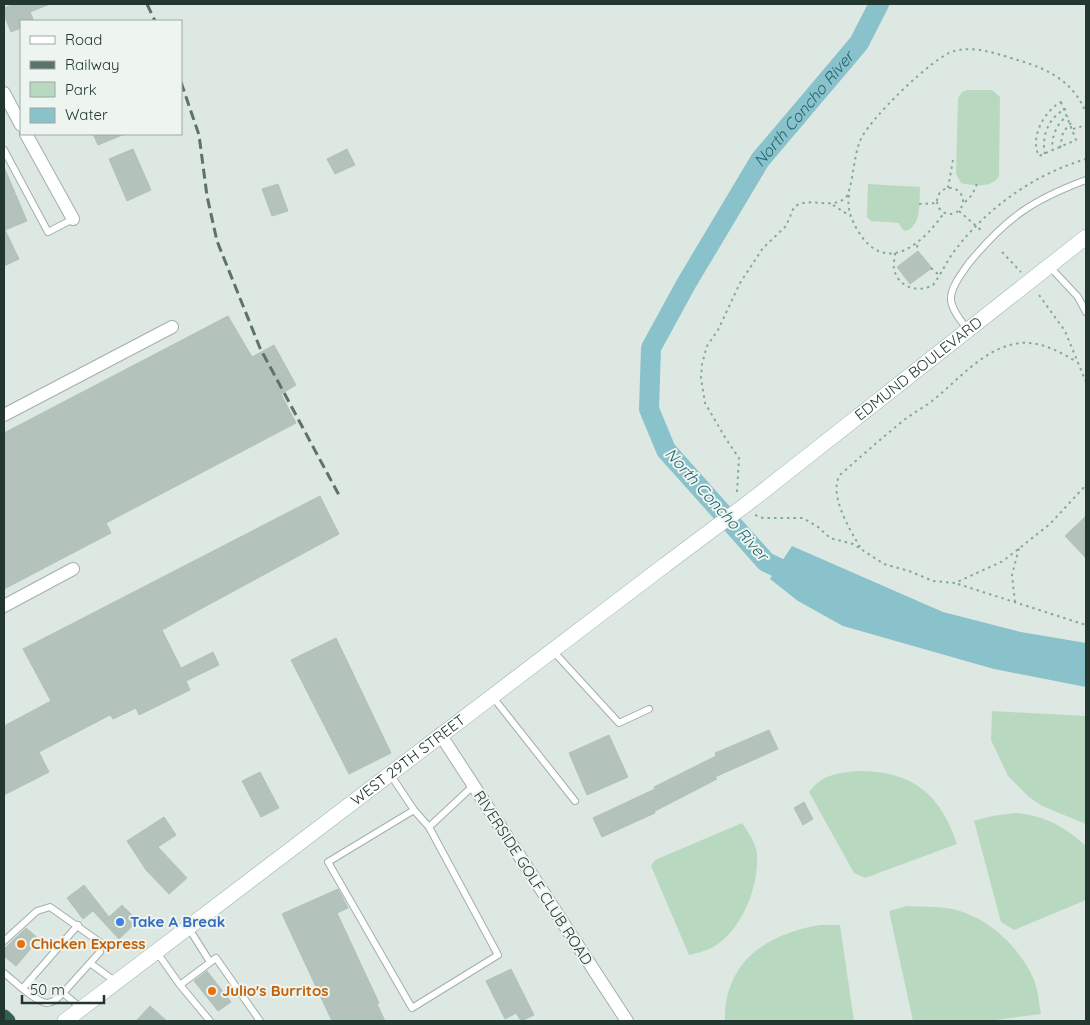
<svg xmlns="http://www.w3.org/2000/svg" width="1090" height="1025" font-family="Quicksand,sans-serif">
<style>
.green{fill:#b8d9c0}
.water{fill:#89c2cb}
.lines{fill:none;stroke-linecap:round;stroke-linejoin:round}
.river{stroke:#89c2cb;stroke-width:20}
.building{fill:#b3c3bc;stroke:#b1c1ba}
.lane-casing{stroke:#a2afaa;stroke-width:8}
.street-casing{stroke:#a2afaa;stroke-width:14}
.secondary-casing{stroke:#9eb3ab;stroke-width:16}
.highway-casing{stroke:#bcc3c1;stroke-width:16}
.path{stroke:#80aa9c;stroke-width:2;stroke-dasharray:2.5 4;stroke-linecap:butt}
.lane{stroke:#fff;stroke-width:6}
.street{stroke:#fff;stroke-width:12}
.secondary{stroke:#fff;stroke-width:15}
.highway{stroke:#2f6155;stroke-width:15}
.rail{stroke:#5b736b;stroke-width:3;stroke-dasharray:10 5;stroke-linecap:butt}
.secondary-bridge-casing{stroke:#9eb3ab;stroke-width:16;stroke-linecap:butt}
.secondary-bridge{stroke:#fff;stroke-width:15}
.shop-dot{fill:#3f7fe0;stroke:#eef5f1;stroke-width:2}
.food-dot{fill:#e8710a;stroke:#eef5f1;stroke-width:2}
.labels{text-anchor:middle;stroke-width:4;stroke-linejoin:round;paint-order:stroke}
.street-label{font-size:15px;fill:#213730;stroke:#eef5f1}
.shop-label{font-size:15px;font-weight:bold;fill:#366cbe;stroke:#eef5f1;text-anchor:start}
.food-label{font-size:15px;font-weight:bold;fill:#c56008;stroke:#eef5f1;text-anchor:start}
.water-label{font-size:16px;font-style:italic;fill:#20636e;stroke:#eef5f1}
</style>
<rect width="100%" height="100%" fill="#dee8e3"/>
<!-- green -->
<path class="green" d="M967 90H992L1000 97 999 176C994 188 972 186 961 183L956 174 958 98 962 92Z
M868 184 920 187C919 202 922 225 906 231L902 229 899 223 871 221 867 217Z
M992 711 1086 716V824L1042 806 1029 797 1008 776 991 740Z
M856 771C910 770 940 792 957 844L865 878 854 873 809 792C823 774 835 774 856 771Z
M1015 813C1044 815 1065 827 1086 846V900L1014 930 1001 922 974 821 992 816Z
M742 823C748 832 756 843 757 854 759 886 743 926 718 944 710 950 698 953 689 955L651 866 655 860Z
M907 906C920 907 933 906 946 908 984 913 1019 945 1034 980 1038 990 1039 1003 1041 1014L988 1021H913L889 911Z
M820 925H840L854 1021H725C724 961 767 934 820 925Z"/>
<!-- water -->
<path class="water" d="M792 546 943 612 1021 632 1086 643V687L994 669 843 626 798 601 770 579Z"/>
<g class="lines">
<!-- river -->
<path class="river" id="s1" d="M802 579 766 562 666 450 649 409 651 348 686 284 760 160 859 43 879 4"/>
</g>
<!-- building -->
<path class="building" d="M14 4H50L30 12 34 21H21V28L11 32 4 15V8Z
M93 134H125L98 145Z
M133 149 151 190 127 201 109 159Z
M347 149 355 165 335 174 327 159Z
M4 167 27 221 5 230 19 259 4 266Z
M278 184 288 211 272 216 262 189Z
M918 251 932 268 910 284 897 267Z
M228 316 252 357 274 345 296 385 281 394 296 423 106 523 111 533 4 589V433Z
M320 496 339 534 162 630 181 668 213 652 219 665 186 681 190 690 139 715 136 708 113 719 110 715 39 752 49 772 4 795V726L51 701 23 649Z
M1086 516V558L1065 536Z
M336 638 391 753 349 774 291 660Z
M769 730 778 749 715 777 717 779 655 811V813L602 837 593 818 655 789 654 787 716 756 715 753Z
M609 735 628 777 587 795 569 753Z
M260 772 279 808 261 817 242 781Z
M804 802 813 819 803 825 794 808Z
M164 817 176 835 158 847 187 878 169 894 146 870 127 841Z
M84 885 109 917 122 905 138 921 119 939 93 911 83 919 67 898Z
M338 889 348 908 337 913 379 1003 377 1004 385 1021H332L282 914Z
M26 928 39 939 16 966 4 956V949Z
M511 969 534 1015 521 1021 516 1013 505 1019 486 981Z
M207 971 231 1002 218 1011 194 981Z
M150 1006 167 1021H136Z"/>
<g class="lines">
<!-- lane casing -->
<g class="lane-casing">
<path id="lane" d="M4 150 48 232 73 219
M1050 267 1078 297 1086 312
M968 330C962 322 952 311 951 300 950 288 962 273 969 263 1006 218 1032 200 1086 180
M553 651 619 723 649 709
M492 696 575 801
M390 774 414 810 429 827 498 955 412 1008 328 862 414 810
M429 827 473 786
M188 927 210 962
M4 941 37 911 50 907 101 943 100 952 90 963 116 982
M156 951 180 985
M4 973C13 980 35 1002 47 1003 54 1003 58 997 63 993
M23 988 78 925
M81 1008 63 993 90 963
M210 1021 180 985 216 958 260 1021"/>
</g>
<!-- street casing -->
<g class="street-casing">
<path id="street" d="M4 93 21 125
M26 134 73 219
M4 415 172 327
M4 606 73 569
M440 734 627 1021"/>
</g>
<!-- secondary casing -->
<g class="secondary-casing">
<g id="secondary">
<path id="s2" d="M752 500 1086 237"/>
<path id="s3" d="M65 1021 665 565"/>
</g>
</g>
<!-- highway casing -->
<g class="highway-casing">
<path id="highway" d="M4 1017 8 1021"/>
</g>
<!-- path -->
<path class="path" d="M1061 102 1076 140 1039 156C1029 138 1045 110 1061 102Z
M1073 129 1086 125
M1060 148 1063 132 1071 123
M1053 151C1050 139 1057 122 1068 116
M1045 154C1041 136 1049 116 1066 109
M937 201a13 13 0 1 1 26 0a13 13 0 1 1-26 0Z
M948 188 953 160
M849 195C847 209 851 219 858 231 886 277 923 243 944 213
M965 202 972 195 977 184
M919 204 937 203
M833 205 850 216
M959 211 983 232
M917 245 918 251
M1002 252 1021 272
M895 253C895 258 893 264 894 269 898 288 919 293 933 285 942 273 947 260 956 249 988 207 1035 174 1086 159
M931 268 939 275
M1039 295 1065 331 1086 382
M737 492 739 458 726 439 705 403 701 378 702 364 707 346 718 330 740 283 763 248 786 226 794 207C811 195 833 212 847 196 854 179 853 159 860 141 868 120 934 56 954 51 976 45 1000 55 1021 61 1051 70 1075 84 1086 113
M755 515 763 518H803L818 527 830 538 853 544 884 564 909 571 933 581 955 583 1003 561 1050 524 1086 485
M860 547C850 530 828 494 840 475 861 456 882 438 904 420 913 413 923 408 932 401 960 379 983 348 1020 343 1041 341 1060 352 1077 362
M958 584 1086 625
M1015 602 1012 575 1019 548"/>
<!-- lane -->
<use href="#lane" class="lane"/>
<!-- street -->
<use href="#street" class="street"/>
<!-- secondary -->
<use href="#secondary" class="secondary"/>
<!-- highway -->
<use href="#highway" class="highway"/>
<!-- rail -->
<path class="rail" d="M147 4 155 21
M181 82 199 135 207 196 217 241 260 348 340 497"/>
<!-- secondary-bridge casing -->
<g class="secondary-bridge-casing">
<path id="secondary-bridge" d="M665 565 752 500"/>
</g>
<!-- secondary-bridge -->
<use href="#secondary-bridge" class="secondary-bridge"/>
</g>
<!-- markers -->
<circle class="shop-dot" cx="120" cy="922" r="5"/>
<g class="food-dot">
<circle cx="21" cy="944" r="5"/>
<circle cx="212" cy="991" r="5"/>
</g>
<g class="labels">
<!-- street labels -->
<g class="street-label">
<text dy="5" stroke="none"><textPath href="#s2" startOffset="212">EDMUND BOULEVARD</textPath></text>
<text dy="5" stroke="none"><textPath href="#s3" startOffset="431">WEST 29TH STREET</textPath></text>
<text transform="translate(533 878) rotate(57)" y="5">RIVERSIDE GOLF CLUB ROAD</text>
</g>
<!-- shop labels -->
<g class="shop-label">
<text x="130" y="927">Take A Break</text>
</g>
<!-- food labels -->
<g class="food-label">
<text x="31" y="949">Chicken Express</text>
<text x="222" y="996">Julio's Burritos</text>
</g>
<!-- water labels -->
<g class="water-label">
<text dy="6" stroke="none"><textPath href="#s1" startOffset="580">North Concho River</textPath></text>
<text transform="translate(717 504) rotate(48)" y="6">North Concho River</text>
</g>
</g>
<!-- border -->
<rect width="1090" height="1025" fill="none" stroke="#213730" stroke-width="10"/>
<!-- legend -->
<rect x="20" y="20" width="162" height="115" fill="#eef5f1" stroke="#9ca9a4"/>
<rect x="30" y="36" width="25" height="8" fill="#ffffff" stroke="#9ca9a4"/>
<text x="65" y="45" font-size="15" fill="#213730">Road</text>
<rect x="30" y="61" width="25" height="8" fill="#5b736b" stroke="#9ca9a4"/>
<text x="65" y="70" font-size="15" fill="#213730">Railway</text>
<rect x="30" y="82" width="25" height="15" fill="#b8d9c0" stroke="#9ca9a4"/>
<text x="65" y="95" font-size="15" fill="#213730">Park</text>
<rect x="30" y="108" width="25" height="15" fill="#89c2cb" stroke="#9ca9a4"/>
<text x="65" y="120" font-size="15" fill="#213730">Water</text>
<!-- scale -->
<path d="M22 995v8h82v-8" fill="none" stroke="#213730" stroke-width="2.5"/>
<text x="30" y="995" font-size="15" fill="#213730" stroke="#eef5f1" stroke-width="4" paint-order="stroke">50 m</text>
</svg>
